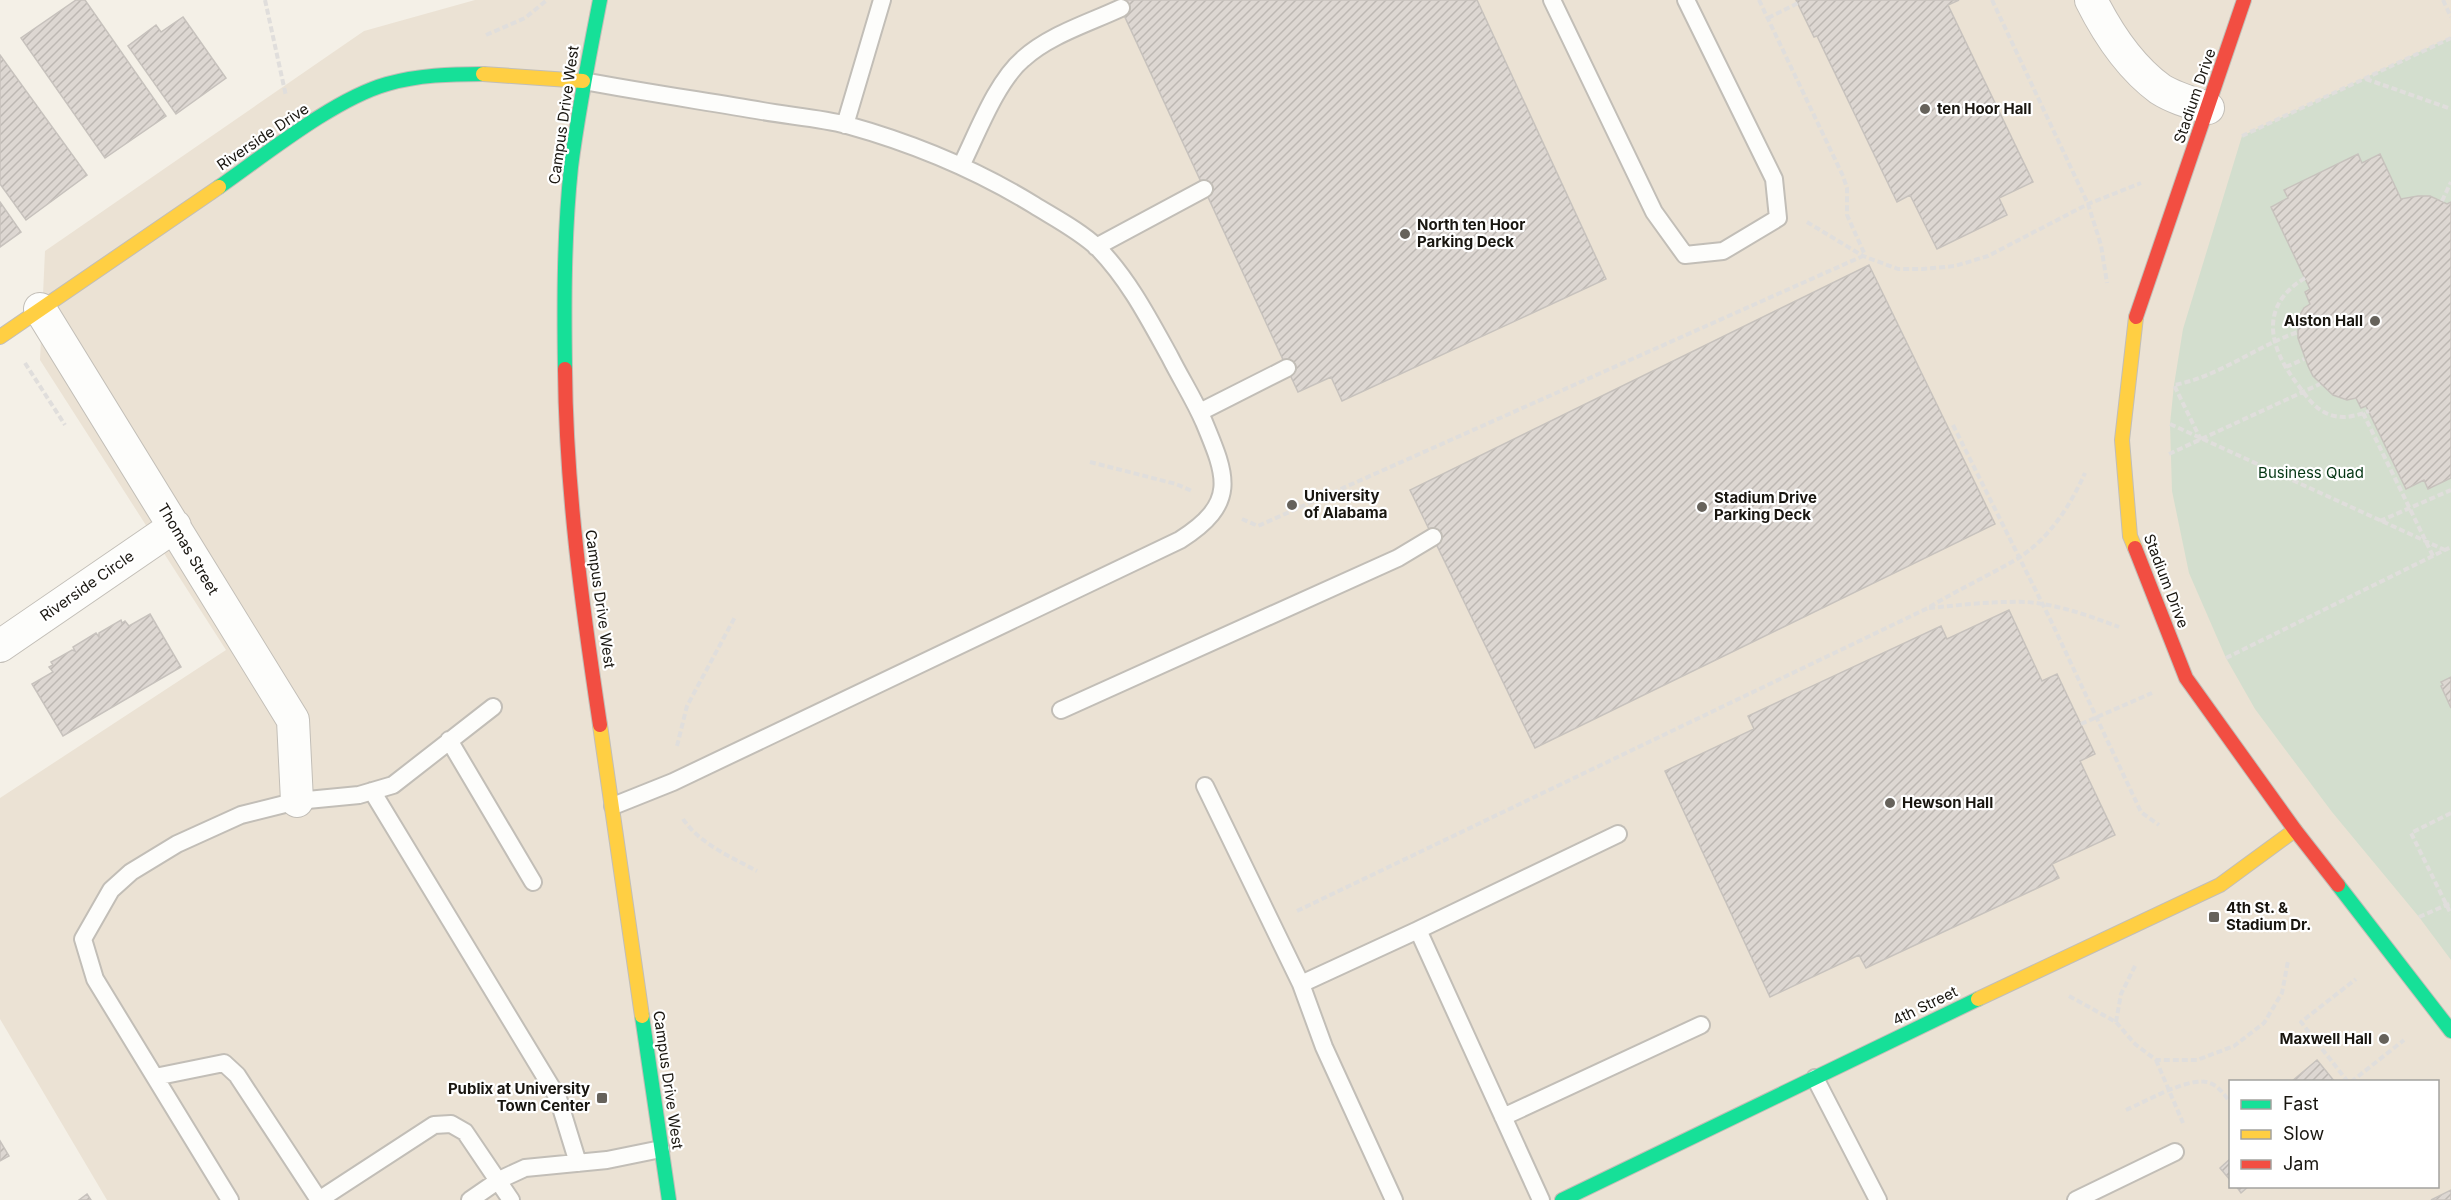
<svg xmlns="http://www.w3.org/2000/svg" width="2451" height="1200" font-family="Inter,sans-serif">
<style>
.education{fill:#ebe2d4;fill-rule:evenodd}
.park{fill:#d3dece}
.building{fill:url(#building-hatch);stroke:#c7c2bd;stroke-width:1.5}
.lines{fill:none;stroke-linecap:round;stroke-linejoin:round}
.lane-casing{stroke:#c2beb7;stroke-width:20}
.street-casing{stroke:#c2beb7;stroke-width:34}
.fast-casing{stroke:#c2beb7;stroke-width:16}
.slow-casing{stroke:#c2beb7;stroke-width:16}
.jam-casing{stroke:#c2beb7;stroke-width:16}
.path{stroke:#e0dedc;stroke-width:4;stroke-dasharray:6 3;stroke-linecap:butt}
.lane{stroke:#fdfdfb;stroke-width:16}
.street{stroke:#fdfdfb;stroke-width:32}
.fast{stroke:#16e098;stroke-width:14}
.slow{stroke:#ffcf43;stroke-width:14}
.jam{stroke:#f24e42;stroke-width:14}
.poi-dot{fill:#66625b;stroke:#fff;stroke-width:2}
.labels{text-anchor:middle;stroke-width:4.5;stroke-linejoin:round;paint-order:stroke}
.street-label{font-size:15px;fill:#191610;stroke:#fff}
.poi-label{font-size:15px;font-weight:bold;fill:#191610;stroke:#fff;text-anchor:start}
.park-label{font-size:15px;fill:#043613;stroke:#fff}
</style>
<defs>
<pattern id="building-hatch" width="6" height="6" patternUnits="userSpaceOnUse" patternTransform="scale(1.5)"><rect width="6" height="6" fill="#ddd7d2"/><path d="M-1 1l2-2M0 6l6-6M5 7l2-2" fill="none" stroke="#bdb8b3"/></pattern>
</defs>
<rect width="100%" height="100%" fill="#f4f0e7"/>
<!-- education -->
<path class="education" d="M475 0H2451V1200H107L0 1019V798L226 650 40 360 45 251 364 31ZM2230 1082H2438V1186H2230Z"/>
<!-- park -->
<path class="park" d="M2451 37V960L2419 917 2332 812 2255 709 2226 658 2189 573 2172 491 2170 424 2174 385 2183 329 2242 136Z"/>
<!-- building -->
<path class="building" d="M76 0H85L166 116 105 158 21 38Z
M1117 0H1477L1606 279 1342 401 1331 377 1298 392Z
M1796 0H1959L1948 5 2033 182 1999 198 2007 215 1937 249 1910 195 1897 202 1817 36 1814 37Z
M183 17 226 78 176 114 128 46 156 25 161 32Z
M0 55 87 175 26 220 0 184Z
M2358 154 2362 163 2380 154 2401 199 2418 196H2430L2447 204 2451 202V478L2428 489 2424 480 2406 489 2366 406 2361 408 2356 398 2347 400 2333 395 2313 376 2308 366 2298 338V327L2299 316 2304 308 2310 304 2305 292 2310 289 2271 207 2288 198 2284 190Z
M0 202 21 232 0 247Z
M1869 265 1995 524 1535 748 1410 490Z
M2009 610 2042 681 2057 674 2095 754 2080 761 2115 835 2052 864 2059 878 1866 968 1859 955 1770 997 1665 771 1754 729 1748 716 1941 626 1947 639Z
M150 614 181 667 63 736 32 684 53 672 49 667 53 665 51 662 72 650 75 651 73 647 96 633 99 637V633L121 620 122 623 125 621 129 626Z
M2451 677V708L2441 686 2443 685 2441 682Z
M2317 1060 2335 1082H2291Z
M0 1141 9 1156 0 1161Z
M2230 1159V1180L2220 1168Z
M2236 1186H2249L2241 1193Z
M2451 1190V1200H2431Z
M87 1194 91 1200H79Z"/>
<g class="lines">
<!-- lane casing -->
<g class="lane-casing">
<path id="lane" d="M1552 0 1654 212 1685 255 1723 251 1778 218 1774 179 1686 0
M583 81C643 92 703 101 762 111 790 116 820 118 847 125 912 143 977 170 1034 205 1055 218 1080 231 1098 248 1129 280 1149 319 1170 357 1181 379 1194 399 1204 422 1227 477 1238 503 1180 540L673 782 613 806
M845 125 882 0
M961 166C977 134 996 82 1023 59 1049 35 1089 23 1121 8
M1096 247 1204 189
M1200 412 1287 368
M1061 710 1398 558 1433 537
M449 740 533 882
M1205 786 1301 984 1324 1047 1394 1200
M372 791 558 1098 578 1163
M1418 930 1618 834
M1301 984 1418 930 1541 1200
M155 1077 224 1063 237 1075 319 1200
M1815 1078 1878 1200
M1503 1117 1701 1025
M230 1200 95 979 83 939 111 890 131 872 177 844 241 815 297 801 359 795 393 785 493 707
M319 1200 434 1125 451 1124 465 1132 511 1200
M470 1200 499 1180 525 1168 607 1160 661 1149
M2076 1200 2175 1152"/>
</g>
<!-- street casing -->
<g class="street-casing">
<path id="street" d="M2091 0C2107 32 2130 67 2160 89 2174 98 2192 103 2208 108
M40 309 293 720 297 801
M0 646 175 526"/>
</g>
<!-- fast casing -->
<g class="fast-casing">
<path id="fast" d="M219 187C265 155 334 99 387 84 418 75 451 74 483 74
M565 369C564 302 564 234 571 167 578 111 589 56 600 0
M2338 885 2451 1031
M642 1016 669 1200
M1562 1200 1978 999"/>
</g>
<!-- slow casing -->
<g class="slow-casing">
<path id="slow" d="M483 74 583 81
M0 337 219 187
M2135 548 2130 536 2122 440 2136 317
M600 725 642 1016
M1978 999 2220 885 2295 830"/>
</g>
<!-- jam casing -->
<g class="jam-casing">
<path id="jam" d="M2136 317 2244 0
M565 369C566 490 582 605 600 725
M2135 548 2186 678 2295 830 2338 885"/>
</g>
<!-- path -->
<path class="path" d="M265 0 286 96
M1759 0 1843 176 1847 188V215L1865 255
M1992 0 2088 204 2101 245 2107 283
M2443 0 2451 17
M1768 18 1798 3
M486 35 525 18 547 0
M2366 79 2451 109
M2242 136 2451 38
M2442 201 2451 182
M1807 222 1863 256 1898 269H1923L1955 266 1988 256 2088 204 2141 183
M2305 278C2258 306 2269 348 2298 385 2306 396 2315 409 2328 414 2343 420 2355 416 2369 411
M25 363 65 425
M2286 367 2304 359
M2363 413 2433 556
M2170 424 2445 550
M1953 425 2052 623 2141 812 2159 825
M2201 440 2174 385C2218 377 2255 347 2298 332
M2169 454 2320 384
M1090 462 1176 484 1192 491
M1242 519 1258 526 1863 256
M2380 521 2451 490
M1929 608C1961 605 1993 601 2026 602 2057 604 2090 616 2119 627
M2226 658 2451 547
M2081 724 2152 693
M677 746 687 706 735 617
M2451 813 2411 833 2451 914
M683 819C700 844 731 857 757 871
M1297 911 1928 608C1957 590 1988 576 2017 559 2049 539 2070 506 2085 473
M2419 917 2451 903
M2069 996 2116 1022 2135 1044 2156 1060H2197L2234 1046 2264 1023 2282 993 2288 961
M2116 1022 2121 994 2136 964
M2156 1060 2183 1123
M2348 1082 2301 1022 2356 979
M2351 1082 2404 1040
M2126 1110C2145 1102 2191 1075 2210 1083 2219 1086 2225 1096 2230 1102"/>
<!-- lane -->
<use href="#lane" class="lane"/>
<!-- street -->
<use href="#street" class="street"/>
<!-- fast -->
<use href="#fast" class="fast"/>
<!-- slow -->
<use href="#slow" class="slow"/>
<!-- jam -->
<use href="#jam" class="jam"/>
</g>
<!-- markers -->
<g class="poi-dot">
<circle cx="1925" cy="109" r="6"/>
<circle cx="1405" cy="234" r="6"/>
<circle cx="2375" cy="321" r="6"/>
<circle cx="1292" cy="505" r="6"/>
<circle cx="1702" cy="507" r="6"/>
<circle cx="1890" cy="803" r="6"/>
<rect x="2208" y="911" width="12" height="12" rx="3"/>
<circle cx="2384" cy="1039" r="6"/>
<rect x="596" y="1092" width="12" height="12" rx="3"/>
</g>
<g class="labels">
<!-- street labels -->
<g class="street-label">
<text transform="translate(2195 96) rotate(-71)" y="5">Stadium Drive</text>
<text transform="translate(564 115) rotate(-82)" y="5">Campus Drive West</text>
<text transform="translate(263 137) rotate(-34)" y="5">Riverside Drive</text>
<text transform="translate(188 549) rotate(59)" y="5">Thomas Street</text>
<text transform="translate(2166 581) rotate(69)" y="5">Stadium Drive</text>
<text transform="translate(87 586) rotate(-35)" y="5">Riverside Circle</text>
<text transform="translate(600 599) rotate(82)" y="5">Campus Drive West</text>
<text transform="translate(1925 1006) rotate(-26)" y="5">4th Street</text>
<text transform="translate(668 1080) rotate(82)" y="5">Campus Drive West</text>
</g>
<!-- poi labels -->
<g class="poi-label">
<text x="1937" y="114">ten Hoor Hall</text>
<text x="1417" y="230">North ten Hoor<tspan x="1417" dy="17">Parking Deck</tspan></text>
<text x="2363" y="326" text-anchor="end">Alston Hall</text>
<text x="1304" y="501">University<tspan x="1304" dy="17">of Alabama</tspan></text>
<text x="1714" y="503">Stadium Drive<tspan x="1714" dy="17">Parking Deck</tspan></text>
<text x="1902" y="808">Hewson Hall</text>
<text x="2226" y="913">4th St. &amp;<tspan x="2226" dy="17">Stadium Dr.</tspan></text>
<text x="2372" y="1044" text-anchor="end">Maxwell Hall</text>
<text x="590" y="1094" text-anchor="end">Publix at University<tspan x="590" dy="17">Town Center</tspan></text>
</g>
<!-- park labels -->
<g class="park-label">
<text x="2311" y="478">Business Quad</text>
</g>
</g>
<!-- legend -->
<rect x="2229" y="1080" width="210" height="108" fill="#ffffff" stroke="#a3a29f" stroke-width="1.5"/>
<rect x="2241" y="1100" width="30" height="9" fill="#16e098" stroke="#a3a29f" stroke-width="1.5"/>
<text x="2283" y="1110" font-size="18" fill="#191610">Fast</text>
<rect x="2241" y="1130" width="30" height="9" fill="#ffcf43" stroke="#a3a29f" stroke-width="1.5"/>
<text x="2283" y="1140" font-size="18" fill="#191610">Slow</text>
<rect x="2241" y="1160" width="30" height="9" fill="#f24e42" stroke="#a3a29f" stroke-width="1.5"/>
<text x="2283" y="1170" font-size="18" fill="#191610">Jam</text>
</svg>
